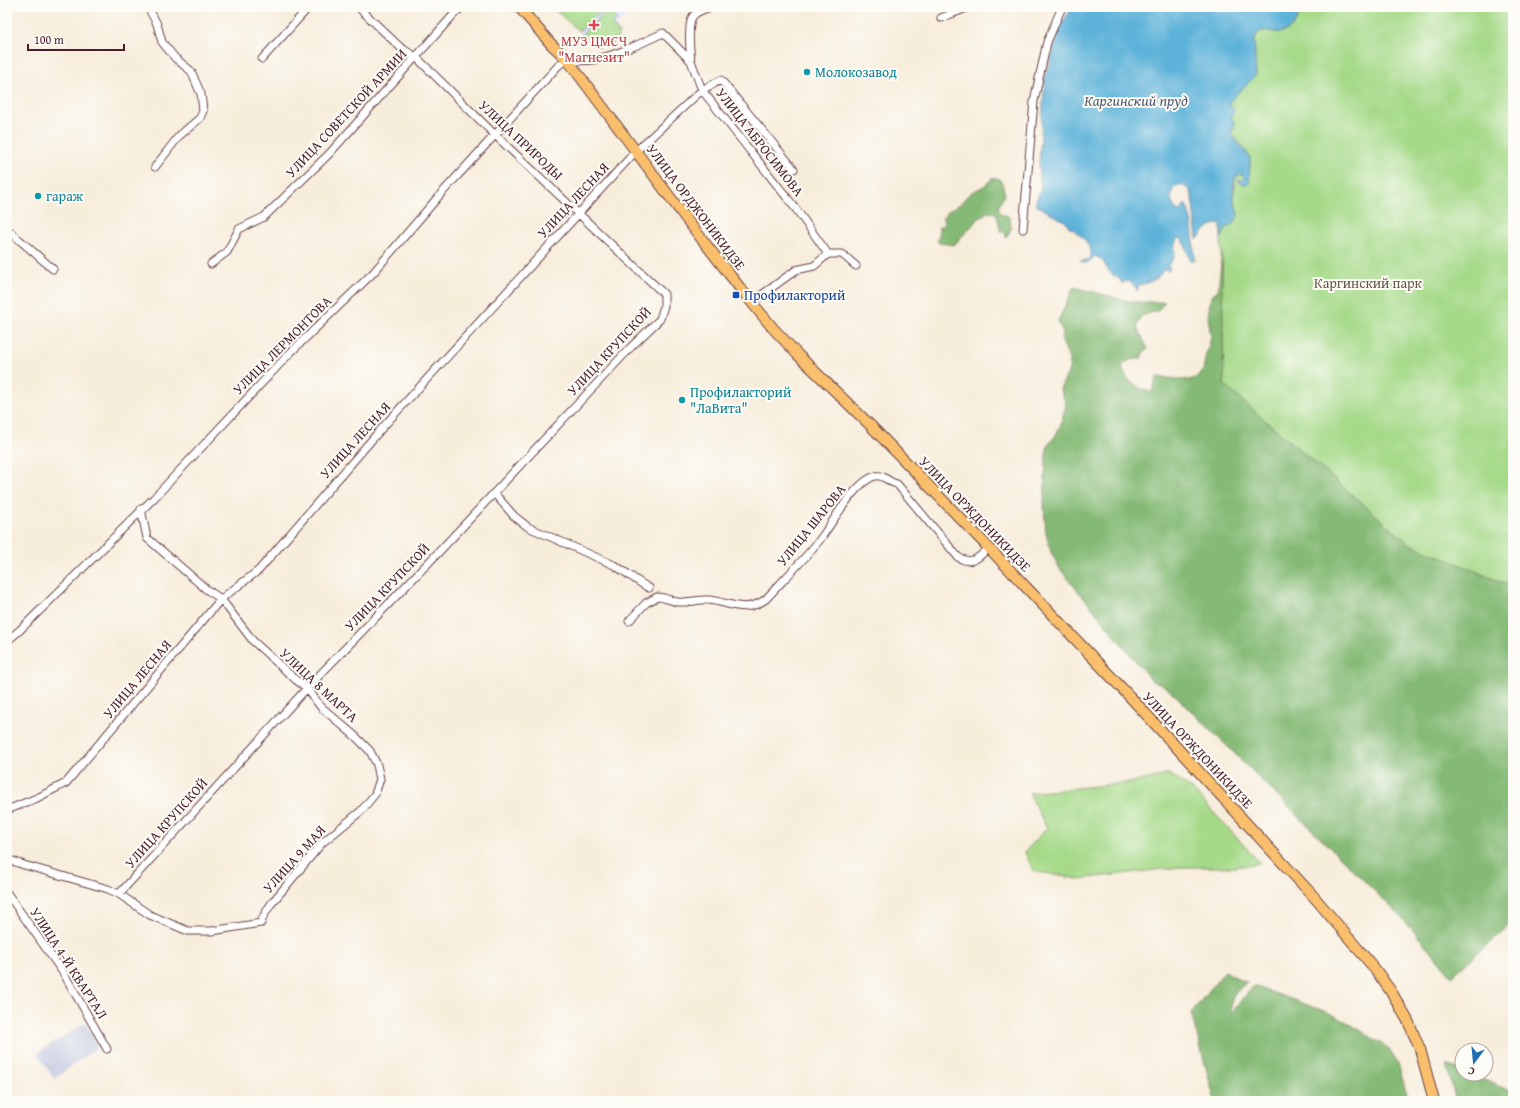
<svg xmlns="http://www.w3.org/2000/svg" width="1520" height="1108" font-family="'Gentium Book Plus',serif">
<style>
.built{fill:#d3d9f9}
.industrial{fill:#bcc3de}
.green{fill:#a6da89;stroke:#787c5a}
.forest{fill:#84ba75;stroke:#676c50}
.water{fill:#5db2d9;stroke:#546882}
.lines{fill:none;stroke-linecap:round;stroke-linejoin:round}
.street-casing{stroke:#643e45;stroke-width:9}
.primary-casing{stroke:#643e45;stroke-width:12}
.street{stroke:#fff;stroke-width:7}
.primary{stroke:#f9bf6d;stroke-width:10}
.health-dot{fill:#e0444e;stroke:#fdfcf7;stroke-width:1.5}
.culture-dot{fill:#0f9aa8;stroke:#fdfcf7;stroke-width:1.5}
.transit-dot{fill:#1a4fb4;stroke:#fdfcf7;stroke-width:1.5}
.labels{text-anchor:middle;stroke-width:4;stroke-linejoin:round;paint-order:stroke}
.health-label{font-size:14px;fill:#be3a42;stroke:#fdfcf7}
.culture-label{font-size:14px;fill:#0d838f;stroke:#fdfcf7;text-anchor:start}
.street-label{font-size:14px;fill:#4a1f2b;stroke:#fdfcf7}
.park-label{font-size:14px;fill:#665747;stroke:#fdfcf7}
.transit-label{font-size:14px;fill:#164399;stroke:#fdfcf7;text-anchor:start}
.water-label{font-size:15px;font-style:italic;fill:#525a71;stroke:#fdfcf7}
</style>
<rect width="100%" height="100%" fill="#fdfcf7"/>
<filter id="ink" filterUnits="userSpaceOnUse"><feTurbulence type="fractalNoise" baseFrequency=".025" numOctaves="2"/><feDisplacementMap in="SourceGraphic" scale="8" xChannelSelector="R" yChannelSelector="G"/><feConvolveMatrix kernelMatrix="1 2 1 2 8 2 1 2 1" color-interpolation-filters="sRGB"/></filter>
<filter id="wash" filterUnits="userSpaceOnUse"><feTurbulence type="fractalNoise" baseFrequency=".012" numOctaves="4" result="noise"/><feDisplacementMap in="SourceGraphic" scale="16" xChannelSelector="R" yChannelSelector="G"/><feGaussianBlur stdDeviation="0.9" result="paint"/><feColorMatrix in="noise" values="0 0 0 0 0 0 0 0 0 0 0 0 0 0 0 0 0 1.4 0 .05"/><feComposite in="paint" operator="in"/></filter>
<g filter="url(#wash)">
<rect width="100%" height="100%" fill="#f7eddb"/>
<!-- built -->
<path class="built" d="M551 7H649L632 11 614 27 619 33 617 37 618 42 597 47Z"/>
<!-- industrial -->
<path class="industrial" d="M85 1023 99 1046 54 1079 37 1053Z"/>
<!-- green -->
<path class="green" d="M552 7H606L579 31Z
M1299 7H1513V587L1408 543 1224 385 1221 239 1225 229 1234 223 1238 212 1233 197 1236 176 1238 174 1244 175V179L1239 180 1243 184H1247C1250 180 1249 177 1249 172 1249 168 1251 164 1250 160 1248 151 1238 140 1231 134L1235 124 1231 118 1232 113 1229 102 1256 72 1254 40 1259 31C1267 28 1274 34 1282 32 1293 30 1300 17 1299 7Z
M608 10 617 20 611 24 619 33 617 37 618 42 597 47 582 34Z
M1169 774 1192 789 1260 863 1236 867H1180L1079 879 1033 871 1025 852 1047 828 1029 793 1135 782Z"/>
<!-- forest -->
<path class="forest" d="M997 178 1001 180 1005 194C999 204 993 213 1008 216 1012 223 1012 231 1006 237L1005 232 1000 231 999 223 996 213 987 212 978 219 954 245 939 243 937 241 939 236V227L944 225 943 219 948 211 959 205 970 193 984 186 992 179Z
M1222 254 1224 385 1408 543 1513 587V922L1452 976 1403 919 1173 693 1160 683 1152 681 1060 569 1051 552 1046 534 1044 505 1046 455 1048 445 1056 435 1061 424 1066 404 1060 389C1064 380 1072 369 1069 359 1067 352 1063 345 1061 338L1063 334 1058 321 1074 287 1132 302H1165L1157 311 1141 316 1137 327 1148 349 1143 353 1141 359C1133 359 1127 359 1122 367 1126 381 1137 389 1152 392L1157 377 1189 380 1198 377 1203 370 1206 354 1211 338 1208 317 1211 296 1218 291Z
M1225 971 1242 981 1248 982C1237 990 1228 998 1232 1013L1236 1006 1254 986 1327 1012 1347 1022 1388 1048 1398 1064 1409 1101H1215L1191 1013Z
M1446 1064 1462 1071V1074H1470L1513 1092V1101H1456Z"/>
<!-- water -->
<path class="water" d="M1073 7H1299C1300 17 1293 30 1282 32 1274 34 1267 28 1259 32L1254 40 1256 75 1229 102 1234 110 1231 118 1235 123 1231 134 1246 152 1250 158 1249 183 1247 184 1240 183 1238 180H1242L1245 177 1242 174 1236 176 1234 182 1233 197 1238 215 1236 221 1225 229 1221 239V226L1219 224C1207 224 1204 233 1197 240L1192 196 1190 190C1184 185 1175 182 1172 192L1174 194 1171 196C1172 203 1173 210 1181 211L1185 203 1189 212 1192 224 1195 260 1191 261C1187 254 1186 243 1181 238L1178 239C1170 248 1181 255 1167 266L1170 268 1169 271 1164 269C1157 281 1151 282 1139 285L1137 291C1135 285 1130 280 1124 282L1122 284 1120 279C1105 274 1106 258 1094 256 1090 262 1086 265 1080 261L1087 260 1090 257C1091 246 1087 242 1080 235 1076 232 1074 229 1070 228L1066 222 1036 205C1035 197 1040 195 1041 188L1039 164 1045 74 1049 65 1061 24Z"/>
</g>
<g filter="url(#ink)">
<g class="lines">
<!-- street casing -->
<g class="street-casing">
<path id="street" d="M148 7 157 24 162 42 175 58 191 71 201 94 203 111 200 118 179 136 155 167
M941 18 969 7
M262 59 309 7
M691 61C690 51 687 23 693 16 697 11 705 9 711 7
M7 229 53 269
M1023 229 1034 101 1047 42 1062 7
M211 264 227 252 239 229 264 217 329 154 456 12 463 7
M752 302 796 270 814 266 828 254H842L856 266
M494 493 514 516 528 527 614 565C626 572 636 581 649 588
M629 621 646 603 657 597C665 597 671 601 678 602 689 603 699 599 709 600 732 603 745 614 766 599 783 580 802 562 818 542 831 526 854 482 875 476 884 474 889 483 897 484L958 557C972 566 979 557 989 548
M7 641 20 630 154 498 290 353 373 273 439 196 558 66 567 59 572 62C579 60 587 61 593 60 619 54 640 44 663 33L691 61 702 90 796 209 828 254
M7 810 37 798 66 783 221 599 259 570 382 428 636 151 702 90 721 80 794 169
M7 859 24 865 108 889 119 894 150 915 188 931H212L261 923 263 917 271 904 322 843 361 811 375 794 380 779 377 765 370 751 356 737 320 706 307 688 296 680 253 641 221 599 206 589 147 538 141 509
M7 893 64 974 107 1049
M119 894 307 688 434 557 631 347 660 319 664 306V294L495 135 417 58 400 47 358 7"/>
</g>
<!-- primary casing -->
<g class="primary-casing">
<path id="primary" d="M519 7 551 44 567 59 687 220 740 288 772 327 798 355 870 425 989 548 1133 700 1315 898 1375 969 1392 993 1408 1021 1420 1049 1434 1101"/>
</g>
<!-- street -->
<use href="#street" class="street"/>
<!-- primary -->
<use href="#primary" class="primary"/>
</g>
</g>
<!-- markers -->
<path class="health-dot" d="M592 19h4v4h4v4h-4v4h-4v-4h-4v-4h4z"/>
<g class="culture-dot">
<circle cx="807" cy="72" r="4"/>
<circle cx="38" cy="196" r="4"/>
<circle cx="682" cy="400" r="4"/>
</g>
<rect class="transit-dot" x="732" y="291" width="8" height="8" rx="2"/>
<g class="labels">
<!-- health labels -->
<g class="health-label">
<text x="594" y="46">МУЗ ЦМСЧ<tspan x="594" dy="16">"Магнезит"</tspan></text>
</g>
<!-- culture labels -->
<g class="culture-label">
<text x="815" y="77">Молокозавод</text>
<text x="46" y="201">гараж</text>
<text x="690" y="397">Профилакторий<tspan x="690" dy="16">"ЛаВита"</tspan></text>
</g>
<!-- street labels -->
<g class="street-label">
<text transform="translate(346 113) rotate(-47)" y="5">УЛИЦА СОВЕТСКОЙ АРМИИ</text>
<text transform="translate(521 140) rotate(43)" y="5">УЛИЦА ПРИРОДЫ</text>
<text transform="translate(760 142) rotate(52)" y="5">УЛИЦА АБРОСИМОВА</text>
<text transform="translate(573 200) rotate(-47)" y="5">УЛИЦА ЛЕСНАЯ</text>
<text transform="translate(696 207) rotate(53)" y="5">УЛИЦА ОРДЖОНИКИДЗЕ</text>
<text transform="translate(282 345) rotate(-45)" y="5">УЛИЦА ЛЕРМОНТОВА</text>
<text transform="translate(609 351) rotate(-47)" y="5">УЛИЦА КРУПСКОЙ</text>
<text transform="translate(355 440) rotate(-48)" y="5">УЛИЦА ЛЕСНАЯ</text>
<text transform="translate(975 514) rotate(46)" y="5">УЛИЦА ОРЖДОНИКИДЗЕ</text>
<text transform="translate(811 525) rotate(-51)" y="5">УЛИЦА ШАРОВА</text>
<text transform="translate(387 587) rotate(-46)" y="5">УЛИЦА КРУПСКОЙ</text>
<text transform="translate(137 679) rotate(-50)" y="5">УЛИЦА ЛЕСНАЯ</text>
<text transform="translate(319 685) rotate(43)" y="5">УЛИЦА 8 МАРТА</text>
<text transform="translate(1198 750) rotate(47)" y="5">УЛИЦА ОРЖДОНИКИДЗЕ</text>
<text transform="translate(166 823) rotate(-48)" y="5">УЛИЦА КРУПСКОЙ</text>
<text transform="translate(294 859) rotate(-48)" y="5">УЛИЦА 9 МАЯ</text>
<text transform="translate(69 963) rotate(57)" y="5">УЛИЦА 4-Й КВАРТАЛ</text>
</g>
<!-- park labels -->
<g class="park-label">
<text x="1368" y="288">Каргинский парк</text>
</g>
<!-- transit labels -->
<g class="transit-label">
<text x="744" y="300">Профилакторий</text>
</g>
<!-- water labels -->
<g class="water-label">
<text x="1136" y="106">Каргинский пруд</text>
</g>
</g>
<!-- margin -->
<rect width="1520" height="1108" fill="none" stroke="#fdfcf7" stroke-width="24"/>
<!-- north arrow -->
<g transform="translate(1474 1062) rotate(196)"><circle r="19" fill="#fdfcf7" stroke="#b5a4a5"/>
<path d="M0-3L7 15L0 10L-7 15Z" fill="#1f6fb2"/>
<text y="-6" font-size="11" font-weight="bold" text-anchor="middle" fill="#4a1f2b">С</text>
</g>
<!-- scale -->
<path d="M28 44v6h96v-6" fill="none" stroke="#4a1f2b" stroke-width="2"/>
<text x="34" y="44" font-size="12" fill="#4a1f2b" stroke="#fdfcf7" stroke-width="3" paint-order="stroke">100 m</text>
</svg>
